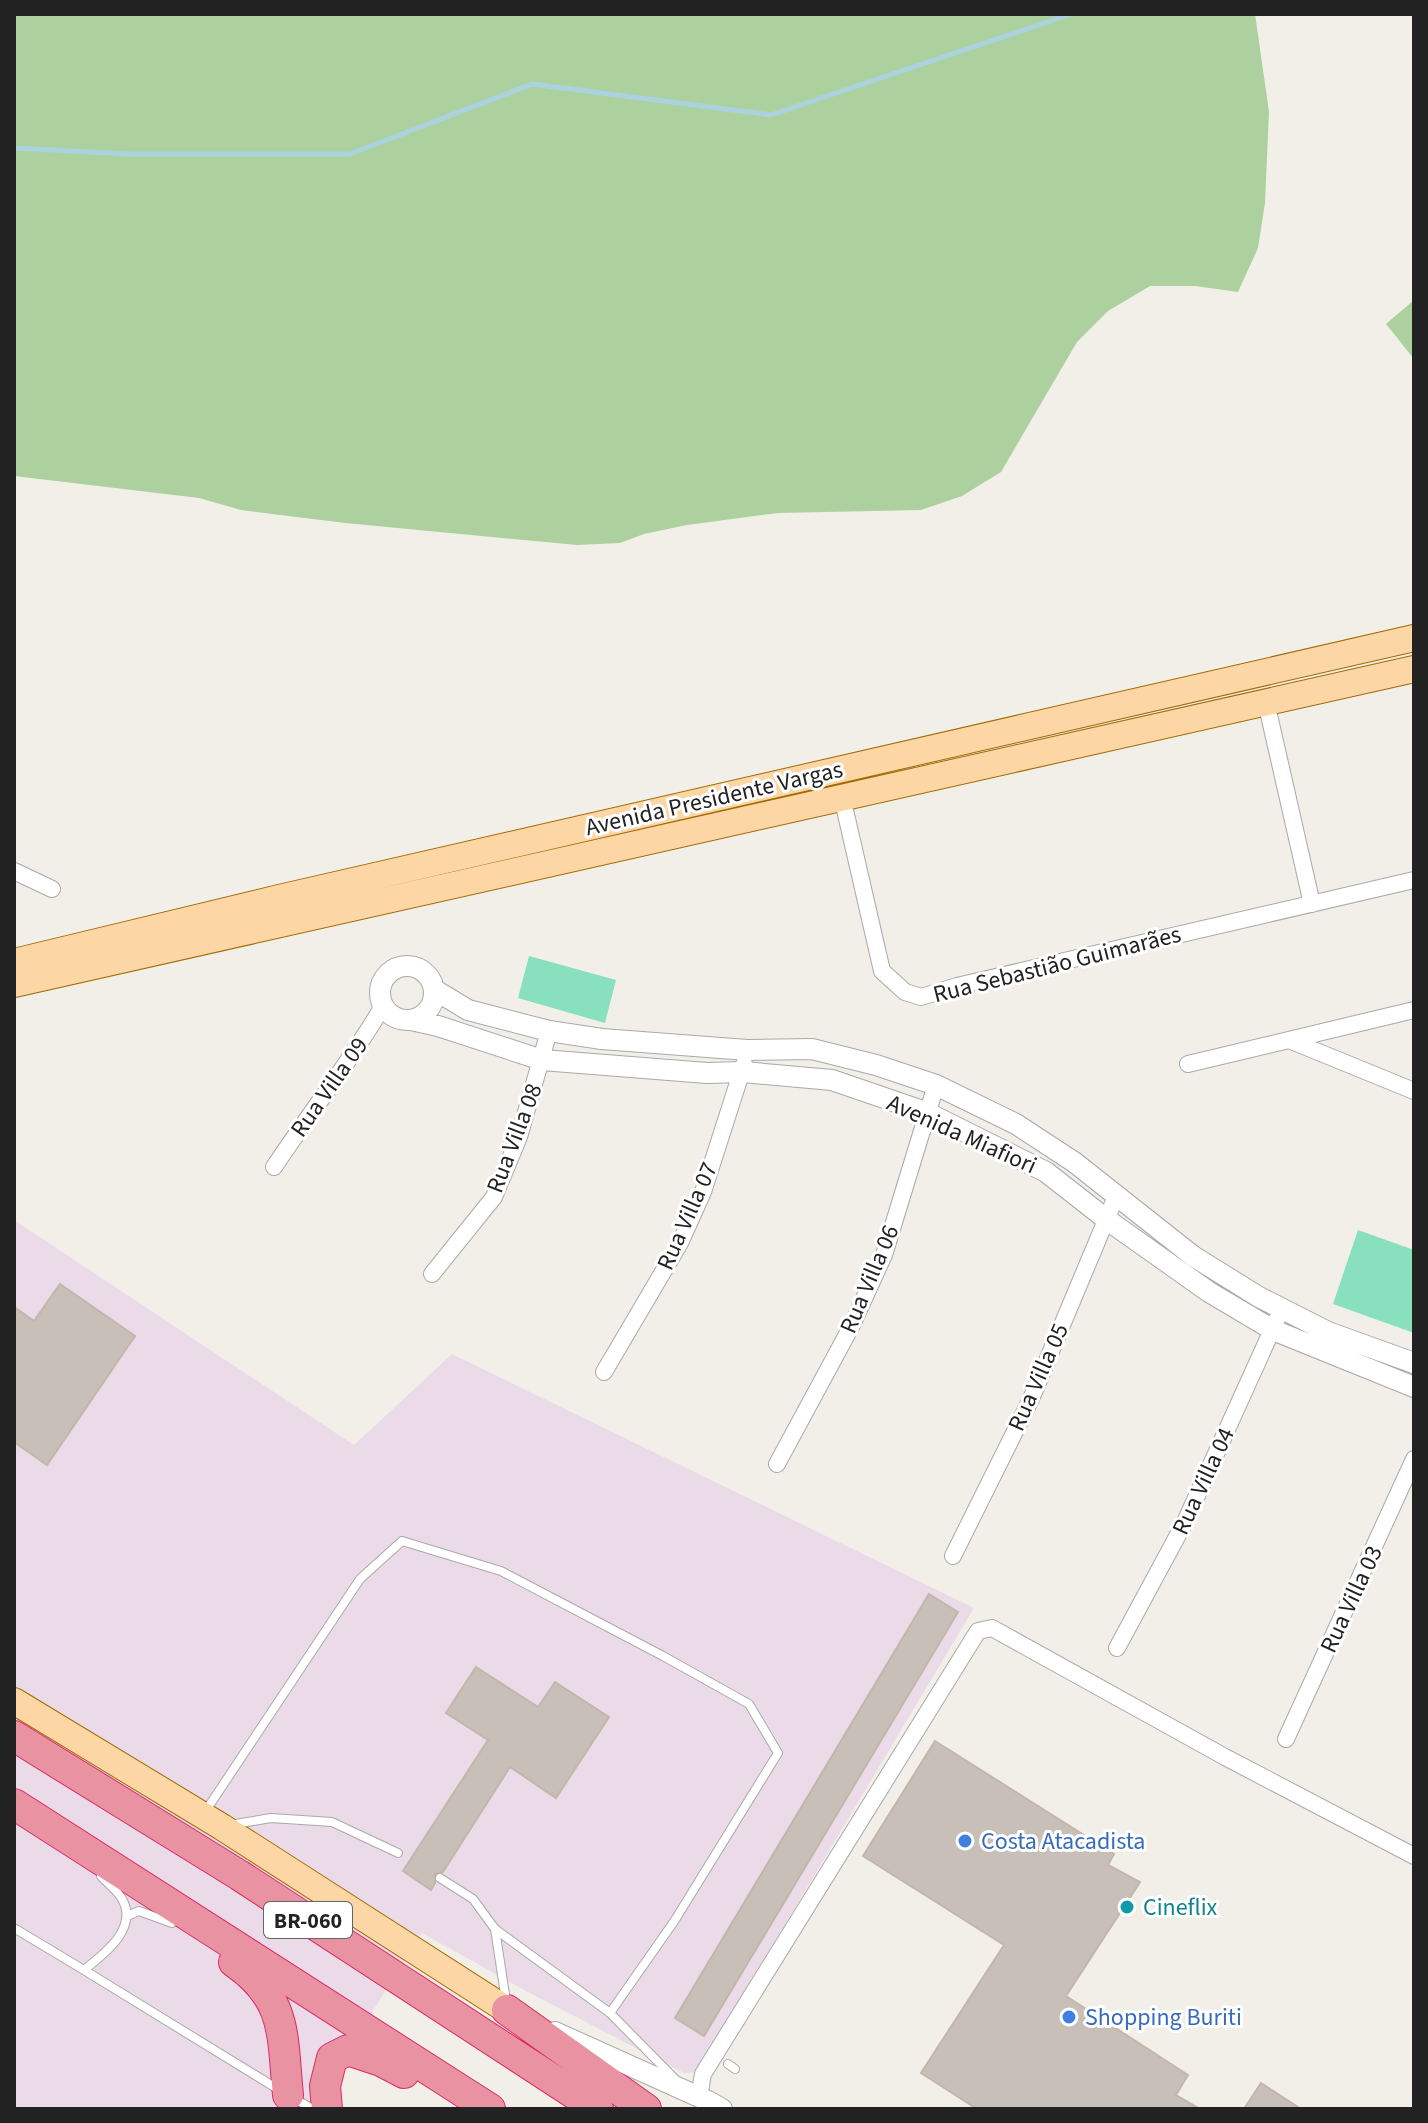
<svg xmlns="http://www.w3.org/2000/svg" width="1428" height="2123" font-family="'Source Sans 3',sans-serif">
<style>
.industrial{fill:#ebdbe8}
.forest{fill:#add19e}
.pitch{fill:#88e0be}
.lines{fill:none;stroke-linecap:round;stroke-linejoin:round}
.stream{stroke:#aad3df;stroke-width:5}
.building{fill:#c7bfb8;stroke:#c4b6ab;stroke-width:2}
.service-casing{stroke:#a9a9a9;stroke-width:10}
.minor-casing{stroke:#a9a9a9;stroke-width:18}
.tertiary-casing{stroke:#a9a9a9;stroke-width:22}
.primary-casing{stroke:#a06b00;stroke-width:28}
.motorway-casing{stroke:#dc2a67;stroke-width:32}
.service{stroke:#fff;stroke-width:8}
.minor{stroke:#fff;stroke-width:16}
.tertiary{stroke:#fff;stroke-width:20}
.primary{stroke:#fcd6a4;stroke-width:26}
.motorway{stroke:#e892a2;stroke-width:30}
.shop-dot{fill:#3f7fe0;stroke:#fff;stroke-width:3}
.culture-dot{fill:#0f9aa8;stroke:#fff;stroke-width:3}
.labels{text-anchor:middle;stroke-width:6;stroke-linejoin:round;paint-order:stroke}
.shield{fill:#fff;stroke:#646464;stroke-width:2}
.shield-label{font-size:22px;font-weight:bold;fill:#222}
.street-label{font-size:24px;fill:#222;stroke:#fff}
.shop-label{font-size:24px;fill:#366cbe;stroke:#fff;text-anchor:start}
.culture-label{font-size:24px;fill:#0d838f;stroke:#fff;text-anchor:start}
</style>
<rect width="100%" height="100%" fill="#f2efe9"/>
<!-- industrial -->
<path class="industrial" d="M14 1220 354 1445 452 1354 974 1608 697 2072 684 2073 526 1991 422 1933 311 2109H14Z"/>
<!-- forest -->
<path class="forest" d="M14 14H1255L1269 112 1265 203 1258 248 1238 292 1195 286H1150L1108 311 1077 342 1001 472 962 496 921 510 778 513 687 525 644 534 620 543 577 545 345 523 241 510 199 498 14 476Z
M1414 300V359L1386 324Z"/>
<!-- pitch -->
<path class="pitch" d="M529 956 616 980 605 1023 518 998Z
M1358 1230 1414 1250V1333L1333 1304Z"/>
<g class="lines">
<!-- stream -->
<path class="stream" d="M14 148 128 154H350L532 84 771 115 1071 14"/>
</g>
<!-- building -->
<path class="building" d="M60 1284 135 1336 47 1465 14 1442V1307L34 1321Z
M929 1594 958 1612 704 2036 675 2018Z
M476 1667 538 1707 555 1682 609 1717 556 1798 510 1767 443 1872 435 1874V1883L431 1890 403 1871 488 1740 446 1713Z
M935 1741 1114 1854 1108 1865 1140 1882 1066 1996 1188 2075 1176 2095 1200 2109H977L921 2073 1004 1945 863 1856Z
M1261 2083 1301 2109H1244Z"/>
<g class="lines">
<!-- service casing -->
<g class="service-casing">
<path id="service" d="M205 1812 360 1579 402 1541 501 1571 663 1656 749 1704 778 1753 675 1920 610 2013
M230 1825 271 1818 332 1822 398 1853
M440 1878 473 1899 495 1929 506 2001
M127 1916 139 1911 172 1923
M14 1928 84 1970C104 1954 139 1928 122 1899 118 1891 107 1883 101 1876
M495 1929 610 2013 676 2080
M84 1970 281 2091
M728 2064 735 2069
M293 2098 313 2109"/>
</g>
<!-- minor casing -->
<g class="minor-casing">
<path id="minor" d="M1266 702 1312 904
M842 797 882 971 905 992 921 997 957 986 1414 880
M14 871 52 889
M1289 1040 1414 1091
M1188 1064 1414 1010
M274 1167C310 1113 350 1062 383 1006
M432 1274 494 1197 519 1137 549 1031
M604 1372 680 1243 703 1192 744 1064
M777 1464 851 1327 884 1255 936 1085
M953 1556 1031 1399 1117 1194
M1117 1648 1186 1520 1277 1319
M1286 1739 1414 1459
M699 2097 703 2074 978 1631 992 1628 1225 1757 1414 1856"/>
</g>
<!-- tertiary casing -->
<g class="tertiary-casing">
<path id="tertiary" d="M380 993a27 27 0 1 1 54 0a27 27 0 1 1-54 0Z
M435 990 468 1010 549 1031 602 1039 747 1050 812 1049 876 1065 936 1085 1016 1124 1074 1162 1193 1256 1259 1297 1328 1332 1414 1363
M411 1020 438 1026 542 1060 707 1073 743 1072 832 1080 928 1113 1046 1172 1106 1219 1209 1292 1273 1330 1414 1387
M555 2032 708 2101 722 2109"/>
</g>
<!-- primary casing -->
<g class="primary-casing">
<path id="primary" d="M14 962 279 898 1414 638
M14 984 1414 669
M14 1701 222 1827 507 2010"/>
</g>
<!-- motorway casing -->
<g class="motorway-casing">
<path id="motorway" d="M14 1736 239 1875 598 2109
M14 1804 490 2109
M234 1962C288 1999 282 2036 288 2095
M507 2010 646 2109
M327 2109 325 2086 332 2058 348 2050 381 2061 404 2073"/>
</g>
<!-- service -->
<use href="#service" class="service"/>
<!-- minor -->
<use href="#minor" class="minor"/>
<!-- tertiary -->
<use href="#tertiary" class="tertiary"/>
<!-- primary -->
<use href="#primary" class="primary"/>
<!-- motorway -->
<use href="#motorway" class="motorway"/>
</g>
<!-- markers -->
<g class="shop-dot">
<circle cx="965" cy="1841" r="8"/>
<circle cx="1069" cy="2017" r="8"/>
</g>
<circle class="culture-dot" cx="1127" cy="1907" r="8"/>
<g class="labels">
<!-- shield labels -->
<rect class="shield" x="264" y="1902" width="88" height="36" rx="6"/>
<g class="shield-label">
<text x="308" y="1928">BR-060</text>
</g>
<!-- street labels -->
<g class="street-label">
<text transform="translate(714 798) rotate(-13)" y="8">Avenida Presidente Vargas</text>
<text transform="translate(1057 964) rotate(-14)" y="8">Rua Sebastião Guimarães</text>
<text transform="translate(329 1087) rotate(-55)" y="8">Rua Villa 09</text>
<text transform="translate(962 1134) rotate(24)" y="8">Avenida Miafiori</text>
<text transform="translate(514 1138) rotate(-69)" y="8">Rua Villa 08</text>
<text transform="translate(687 1216) rotate(-66)" y="8">Rua Villa 07</text>
<text transform="translate(869 1279) rotate(-67)" y="8">Rua Villa 06</text>
<text transform="translate(1038 1377) rotate(-66)" y="8">Rua Villa 05</text>
<text transform="translate(1203 1481) rotate(-65)" y="8">Rua Villa 04</text>
<text transform="translate(1351 1599) rotate(-65)" y="8">Rua Villa 03</text>
</g>
<!-- shop labels -->
<g class="shop-label">
<text x="981" y="1849">Costa Atacadista</text>
<text x="1085" y="2025">Shopping Buriti</text>
</g>
<!-- culture labels -->
<g class="culture-label">
<text x="1143" y="1915">Cineflix</text>
</g>
</g>
<!-- border -->
<rect width="1428" height="2123" fill="none" stroke="#222222" stroke-width="32"/>
</svg>
